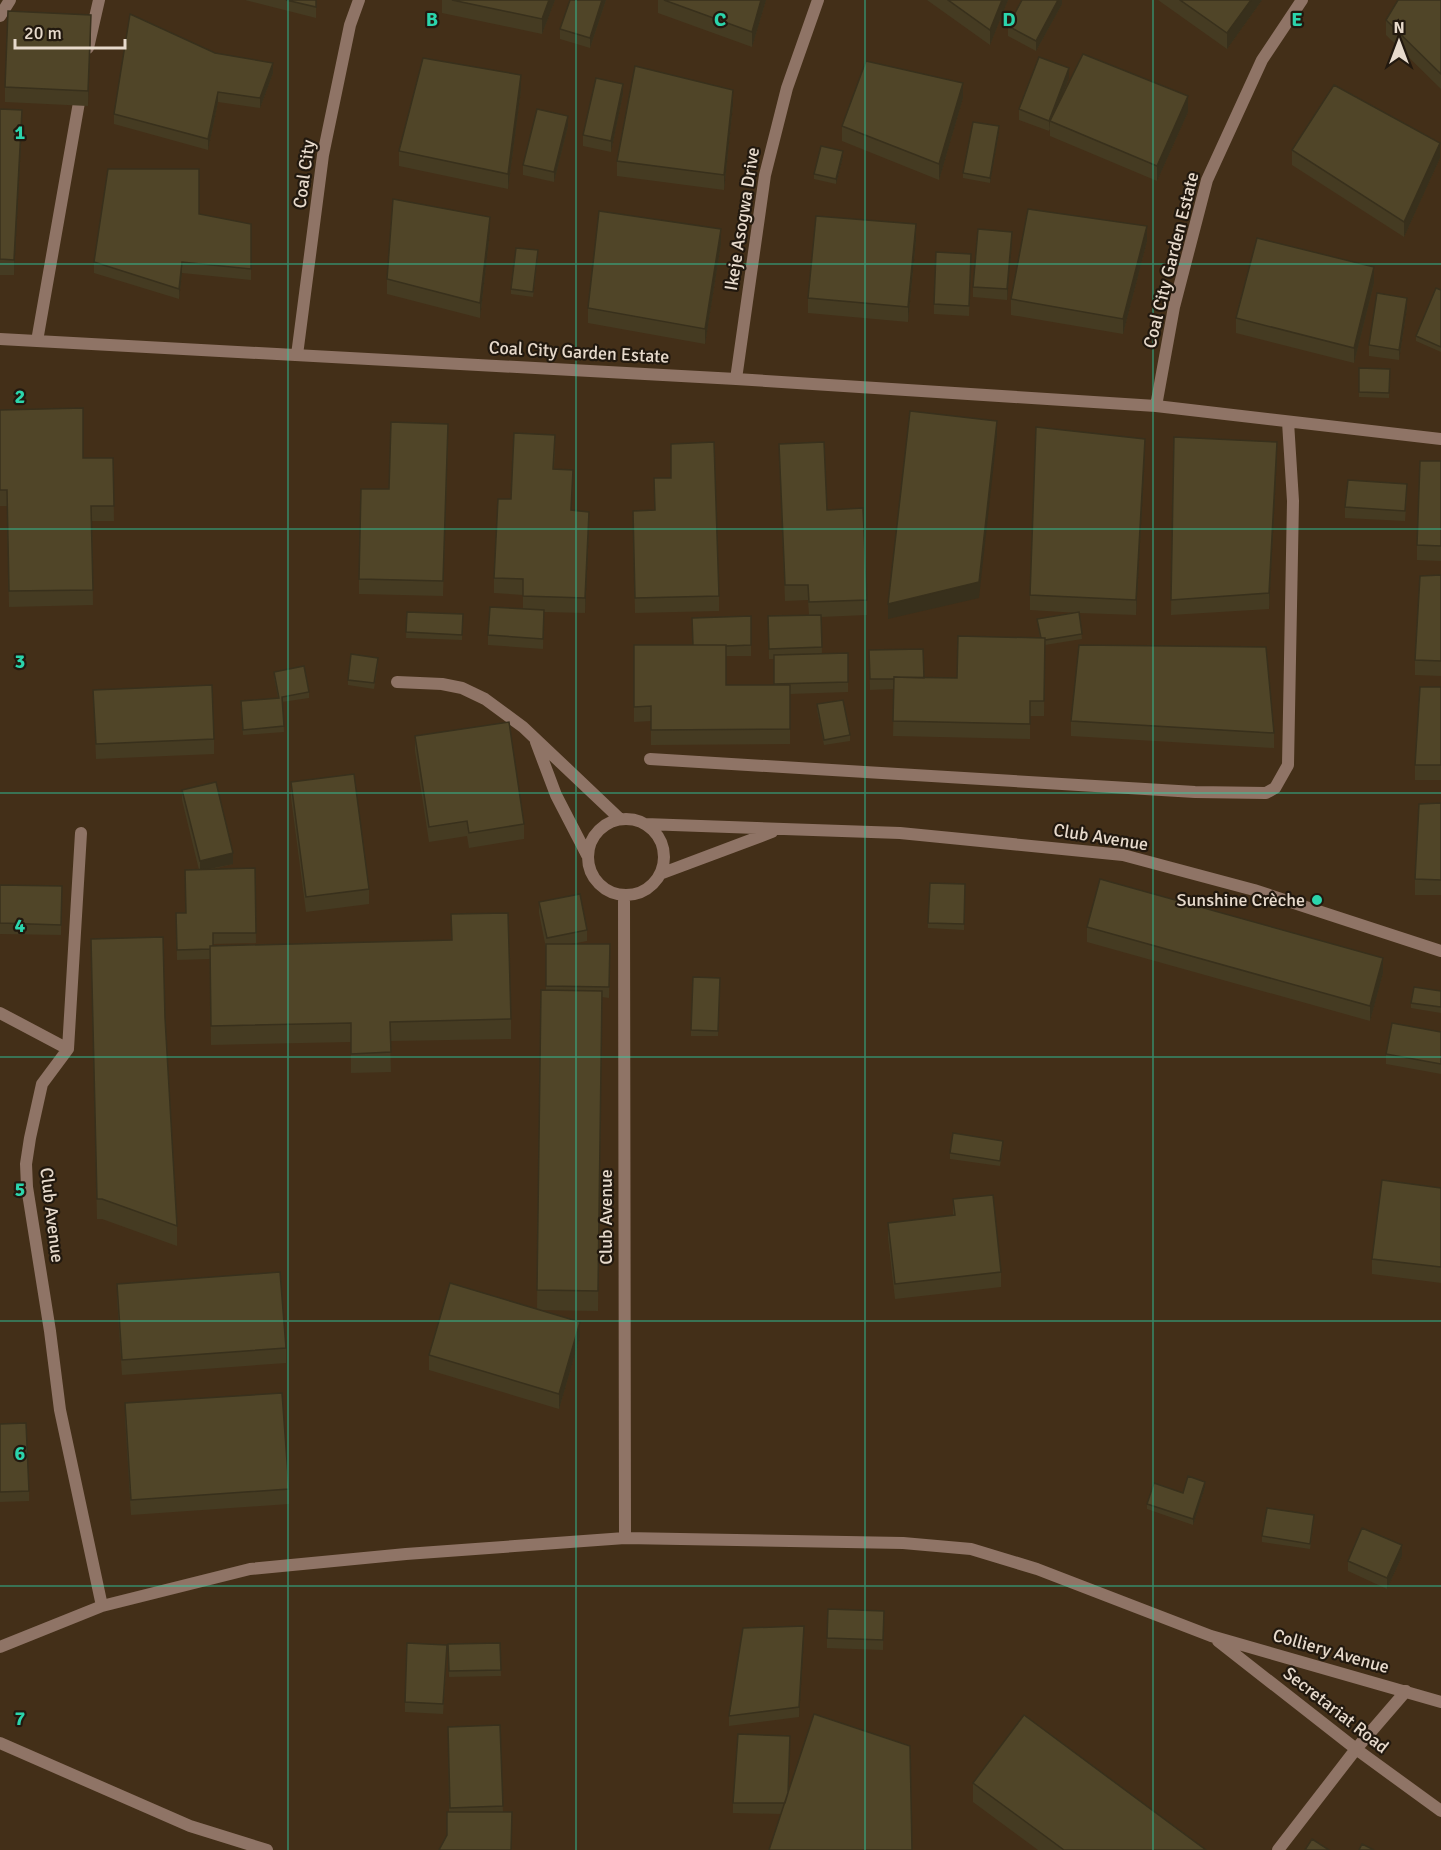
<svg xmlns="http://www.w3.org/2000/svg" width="1441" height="1850" font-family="Signika,sans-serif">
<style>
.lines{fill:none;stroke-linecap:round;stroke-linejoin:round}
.street{stroke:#8f7466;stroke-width:12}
.wall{fill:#453b22}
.shaded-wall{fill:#38301c}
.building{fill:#504528;stroke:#38301c;stroke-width:1.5}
.grid{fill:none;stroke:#2bd5ac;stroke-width:1.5;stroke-opacity:0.55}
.poi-dot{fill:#2bd5ac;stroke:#22190f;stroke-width:2}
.labels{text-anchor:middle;stroke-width:4.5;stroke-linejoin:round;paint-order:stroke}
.street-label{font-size:18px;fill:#e7dacc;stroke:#22190f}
.poi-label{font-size:18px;fill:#e7dacc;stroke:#22190f;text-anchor:end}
.grid-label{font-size:20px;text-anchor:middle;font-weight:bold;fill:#2bd5ac;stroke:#22190f;stroke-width:4.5;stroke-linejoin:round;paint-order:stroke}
</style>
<rect width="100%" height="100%" fill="#432f18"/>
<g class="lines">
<!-- street -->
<path class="street" d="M0 16 10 0
M88 48 99 0
M0 339 736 379 1156 406 1441 439
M37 341 81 91
M297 355 323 155 350 25 359 0
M736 379 765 175 787 88 818 0
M1156 406 1174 307 1207 180 1262 60 1302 0
M397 682 442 684 462 688 485 699 523 727 620 819
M536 742 556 795 587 855
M650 759 1195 792 1266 793 1275 788 1288 765 1293 501 1288 422
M588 857a38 38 0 1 1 76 0a38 38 0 1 1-76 0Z
M645 824 900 833 1123 855 1254 890 1441 951
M81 833 68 1049 42 1084 30 1138 26 1164 27 1187 50 1331 60 1410 102 1606
M660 874 772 832
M624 895 625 1538
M0 1013 68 1049
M1218 1641 1356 1749 1441 1811
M0 1647 102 1606 250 1569 406 1554 625 1538 903 1543 971 1549 1037 1569 1211 1636 1441 1702
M0 1743 190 1826 267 1850
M1278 1850 1356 1749 1406 1691"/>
</g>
<!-- wall -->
<path class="wall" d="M245 0H316V18Z
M442 0H555L542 34 442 13Z
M570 0H606L590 48 560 39V29Z
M658 0H766L752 47 658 13Z
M927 0H1008L990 45Z
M1062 0V4L1036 51 1008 36V26Z
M1158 0H1262L1227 49Z
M1441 0V89L1386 35V20Z
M91 30 88 106 5 102V87Z
M215 53 273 73 260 108 218 102 208 150 114 124V114Z
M1069 78 1063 95 1188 112 1157 181 1050 136V129L1049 131 1019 120V109Z
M521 90 508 189 399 166V151Z
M623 94 611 152 583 146V135Z
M963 98 939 180 842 141V126Z
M733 105 724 190 617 176V161Z
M0 109 22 125 14 275H0Z
M568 126 554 182 523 175V165Z
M999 132 990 183 963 178V173Z
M1292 150 1440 158 1404 237 1292 165Z
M843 157 836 184 814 179V174Z
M199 214 251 224V280L182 273 179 299 94 273V262Z
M490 232 480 318 387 294V279Z
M916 240 908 322 808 313V298Z
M1147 241 1123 334 1011 315V299Z
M1012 242 1007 300 973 297V287Z
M721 244 705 344 588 323V308Z
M538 255 533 297 511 294V289Z
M971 264 969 316 934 314V304Z
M1374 283 1354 363 1236 333V318Z
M1441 290V352L1416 341V336Z
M1407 308 1399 360 1369 356V345Z
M1390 369 1389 398 1359 397V392Z
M0 410 83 458H113L114 521H92L93 605 9 607 7 506H0Z
M1174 437 1277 457 1269 609 1171 615Z
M448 439 443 596 359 594V579L389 489Z
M779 444 827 510 867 600V615L821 617 822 654 848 653V692L790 694V744L651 745V721L634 722V645H692L751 616V656H726V685H774V659H769L768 616 809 615 808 600 785 601Z
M555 450 554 469 573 486 571 510 589 527 585 613 544 612 543 649 488 645V635L523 609V595L494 593V578L511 499Z
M1145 454 1136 615 1079 613 1082 639 1045 645 1044 716H1030V739L893 736 894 689 870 690 869 650 924 678H957L1040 638 1037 619 1078 613 1030 610V595Z
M1441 461V561L1417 560V545Z
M1407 494 1405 521 1345 518V507Z
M633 526 719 596V611L635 613Z
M1441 575V676L1415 675V660Z
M407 612 463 614 462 640 406 638Z
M378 663 374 689 348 685V680Z
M274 672 309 692V698L282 702 284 732 243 735 241 707 278 698 274 677Z
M1441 687V780H1415V765Z
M93 690 214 739V754L96 759Z
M817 704 850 735V741L824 745 817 710Z
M1071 721 1274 733V748L1071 736Z
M415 736 524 824V839L469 848 467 836 429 842 415 751Z
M291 782 369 889V904L306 912 291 798Z
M182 790 233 864 208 870 255 868 256 943 213 944V946L451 940V914L511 1019V1039L390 1041 391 1072 351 1073V1042L211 1045 210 959 177 960 176 913H186L199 870 182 800Z
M1441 803V895H1415V879Z
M965 884 964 930 928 928V923Z
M0 885 62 886 61 935 0 934Z
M539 902 587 930V941L571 944H610L609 998 602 997 598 1311 538 1310 580 1337 559 1409 429 1370V1355L537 1309 541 990H546V948L539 913Z
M1087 927 1383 973 1370 1021 1087 942Z
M91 939 165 1018 177 1226V1246L102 1219H97Z
M720 978 718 1036H691V1030Z
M1441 991V1013L1411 1008V1003Z
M1441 1032V1074L1386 1064V1054Z
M1003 1147 1000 1166 950 1159V1153Z
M1441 1188V1283L1372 1274V1259Z
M953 1199 1001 1272V1287L895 1299 888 1238V1223L953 1215Z
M117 1284 286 1348V1363L122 1375 117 1299Z
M125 1403 289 1489V1504L131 1515 125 1419Z
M0 1424 29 1491V1501L0 1502Z
M1205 1487 1193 1525 1147 1509V1504Z
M1314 1520 1310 1549 1262 1542V1536Z
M1402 1556 1387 1589 1348 1571V1561Z
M884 1611 883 1650 827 1648V1638Z
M804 1637 799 1717 729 1726V1716Z
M500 1643 501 1676 449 1677 448 1644Z
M447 1656 443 1714 405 1712V1702Z
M500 1725 503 1812 447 1835 449 1812 448 1727Z
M973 1783 1206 1850H1038L973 1802Z
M788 1792 781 1814 733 1813V1803Z"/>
<!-- shaded-wall -->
<path class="shaded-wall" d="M549 0H555L542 34V19Z
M602 0H606L590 48V38Z
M761 0H766L752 47V32Z
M1002 0H1008L990 45V30Z
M1058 0H1062V4L1036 51V41Z
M1251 0H1262L1227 49V33Z
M91 15V30L88 106V91Z
M273 63V73L260 108V98Z
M1069 68V78L1052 122 1050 121 1049 131V121Z
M521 75V90L508 189V174Z
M963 83V98L939 180V164Z
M623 84V94L611 152V141Z
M733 90V105L724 190V175Z
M218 92V102L208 150V139Z
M1188 96V112L1157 181V166Z
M22 110V125L14 275V260Z
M568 116V126L554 182V172Z
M999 126V132L990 183V178Z
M1440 143V158L1404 237V222Z
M843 151V157L836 184V179Z
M490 217V232L480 318V303Z
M916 224V240L908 322V307Z
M1147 226V241L1123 334V319Z
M721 229V244L705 344V329Z
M1012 232V242L1007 300V289Z
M182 262V273L179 299V289Z
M1374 267V283L1354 363V348Z
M1407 298V308L1399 360V350Z
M997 421V436L979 598 888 619V604Z
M1145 439V454L1136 615V600Z
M1277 442V457L1269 609V593Z
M589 512V527L585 613V598Z
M233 853V864L200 871V861Z
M1383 958V973L1370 1021V1006Z
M580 1322V1337L559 1409V1394Z
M1205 1482V1487L1193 1525V1519Z
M1402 1545V1556L1387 1589V1578Z
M804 1626V1637L799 1717V1707Z"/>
<!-- building -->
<path class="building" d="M286 0H316V7Z
M452 0H549L542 19Z
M570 0H602L590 38 560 29Z
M664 0H761L752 32Z
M948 0H1002L990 30Z
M1022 0H1058L1036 41 1008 26Z
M1180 0H1251L1227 33Z
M1398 0H1441V74L1386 20Z
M8 11 91 15 88 91 5 87Z
M130 14 215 53 273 63 260 98 218 92 208 139 114 114Z
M1083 54 1188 96 1157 166 1050 121Z
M1039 57 1069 68 1049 121 1019 109Z
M423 58 521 75 508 174 399 151Z
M866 61 963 83 939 164 842 126Z
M635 66 733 90 724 175 617 161Z
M596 78 623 84 611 141 583 135Z
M1334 85 1440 143 1404 222 1292 150Z
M0 109 22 110 14 260 0 259Z
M537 109 568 116 554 172 523 165Z
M973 122 999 126 990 178 963 173Z
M821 146 843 151 836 179 814 174Z
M108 169H199V214L251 224V269L182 262 179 289 94 262Z
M393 199 490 217 480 303 387 279Z
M1028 209 1147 226 1123 319 1011 299Z
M599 211 721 229 705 329 588 308Z
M816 216 916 224 908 307 808 298Z
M978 229 1012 232 1007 289 973 287Z
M1257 238 1374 267 1354 348 1236 318Z
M516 248 538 250 533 292 511 289Z
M936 252 971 254 969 306 934 304Z
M1436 288 1441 290V347L1416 336Z
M1377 293 1407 298 1399 350 1369 345Z
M1359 368 1390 369 1389 393 1359 392Z
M83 408V458H113L114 506H91L93 590 9 591 7 490H0V410Z
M910 411 997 421 979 582 888 604Z
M391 422 448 424 443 581 359 579 361 489H389Z
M1036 427 1145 439 1136 600 1030 595Z
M514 433 555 435 553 469 573 470 571 510 589 512 585 598 523 596V579L494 578 498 499H511Z
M1174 437 1277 442 1269 593 1171 600Z
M714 442 719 596 635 598 633 511 655 510 654 478H671V444Z
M824 442 827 510 863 508 867 600 809 602 808 585H785L779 444Z
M1420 461H1441V546L1417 545Z
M1348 480 1407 484 1405 511 1345 507Z
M1441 575V661L1415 660 1420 576Z
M490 607 544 610 543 639 488 635Z
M407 612 463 614 462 635 406 632Z
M1079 612 1082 634 1045 640V638H1041L1037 619Z
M821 615 822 647 769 649 768 616Z
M751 616V645L726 646V645H693L692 618Z
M958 636 1045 638 1044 701H1030V724L893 721 894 677 957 678Z
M634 645H726V685H790V729L651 730V706L634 707Z
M1079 645 1266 647 1274 733 1071 721Z
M923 649 924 678 894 677V679H870L869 650Z
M848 653V682L774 684V655Z
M351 654 378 658 374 683 348 680Z
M304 666 309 692 282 697 284 726 243 730 241 701 279 698 274 672Z
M212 685 214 739 96 744 93 690Z
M1420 687H1441V765H1415Z
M843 700 850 735 824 740 817 704Z
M509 722 524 824 469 833 467 821 429 827 415 736Z
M354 774 369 889 306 897 291 782Z
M216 782 233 853 200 861 182 790Z
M1441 803V880L1415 879 1419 804Z
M255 868 256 933H213V946H210V949L177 950 176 913H186L185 870Z
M1100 879 1383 958 1370 1006 1087 927Z
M930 883 965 884 964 924 928 923Z
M0 885 62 886 61 925 0 923Z
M580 894 587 930 547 938 539 902Z
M508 913 511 1019 390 1022 391 1052 351 1054V1023L211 1026 210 946 452 940 451 914Z
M163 937 165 1018 177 1226 102 1199H97L91 939Z
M546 944H610L609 987 546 986Z
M693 977 720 978 718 1031 691 1030Z
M1414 987 1441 991V1007L1411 1003Z
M541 990 602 991 598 1291 537 1290Z
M1392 1023 1441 1032V1064L1386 1054Z
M953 1133 1003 1141 1000 1161 950 1153Z
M1382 1180 1441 1188V1267L1372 1259Z
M993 1195 1001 1272 895 1284 888 1223 955 1215 953 1199Z
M280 1272 286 1348 122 1360 117 1284Z
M450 1283 580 1322 559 1394 429 1355Z
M282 1393 289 1489 131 1500 125 1403Z
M26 1423 29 1491 0 1492V1424Z
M1188 1476 1205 1482 1193 1519 1147 1504 1154 1483 1183 1493Z
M1267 1508 1314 1515 1310 1544 1262 1536Z
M1362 1528 1402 1545 1387 1578 1348 1561Z
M828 1609 884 1611 883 1640 827 1638Z
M804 1626 799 1707 729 1716 743 1628Z
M407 1643 447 1645 443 1704 405 1702Z
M500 1643 501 1670 449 1671 448 1644Z
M814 1714 910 1746 912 1850H769Z
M1024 1715 1206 1850H1064L973 1783Z
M500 1725 503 1806 450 1808 448 1727Z
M738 1734 790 1736 788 1793 785 1803H733Z
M447 1812H512L511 1850H439L447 1835Z
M1312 1839 1329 1850H1305Z
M1362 1844 1374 1850H1359Z"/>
<!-- grid -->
<path class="grid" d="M288 0V1850M576 0V1850M865 0V1850M1153 0V1850M0 264H1441M0 529H1441M0 793H1441M0 1057H1441M0 1321H1441M0 1586H1441"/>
<!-- markers -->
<circle class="poi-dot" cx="1317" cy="900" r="6"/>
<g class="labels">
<!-- street labels -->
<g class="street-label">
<text transform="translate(304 174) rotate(-82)" y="6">Coal City</text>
<text transform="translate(742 219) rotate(-81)" y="6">Ikeje Asogwa Drive</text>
<text transform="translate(1171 260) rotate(-76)" y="6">Coal City Garden Estate</text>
<text transform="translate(579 352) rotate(3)" y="6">Coal City Garden Estate</text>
<text transform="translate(1101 837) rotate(9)" y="6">Club Avenue</text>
<text transform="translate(52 1215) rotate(83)" y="6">Club Avenue</text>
<text transform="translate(606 1217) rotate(-90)" y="6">Club Avenue</text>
<text transform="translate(1331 1651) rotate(16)" y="6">Colliery Avenue</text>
<text transform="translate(1336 1710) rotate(38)" y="6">Secretariat Road</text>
</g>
<!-- poi labels -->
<g class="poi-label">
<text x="1305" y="906">Sunshine Crèche</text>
</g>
</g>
<g class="grid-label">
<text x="432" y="26">B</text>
<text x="720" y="26">C</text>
<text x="1009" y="26">D</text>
<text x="1297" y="26">E</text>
<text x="20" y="139">1</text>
<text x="20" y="403">2</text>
<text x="20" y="668">3</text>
<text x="20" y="932">4</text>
<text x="20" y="1196">5</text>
<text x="20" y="1460">6</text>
<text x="20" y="1725">7</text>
</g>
<!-- north arrow -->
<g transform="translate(1399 42)" stroke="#22190f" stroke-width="4.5" paint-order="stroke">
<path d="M0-4.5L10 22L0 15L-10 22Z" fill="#e7dacc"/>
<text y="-9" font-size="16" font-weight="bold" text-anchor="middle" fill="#e7dacc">N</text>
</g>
<!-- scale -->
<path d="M15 39v9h110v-9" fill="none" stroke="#e7dacc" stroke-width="3"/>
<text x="24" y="39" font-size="18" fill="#e7dacc" stroke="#22190f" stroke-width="4.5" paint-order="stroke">20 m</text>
</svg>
